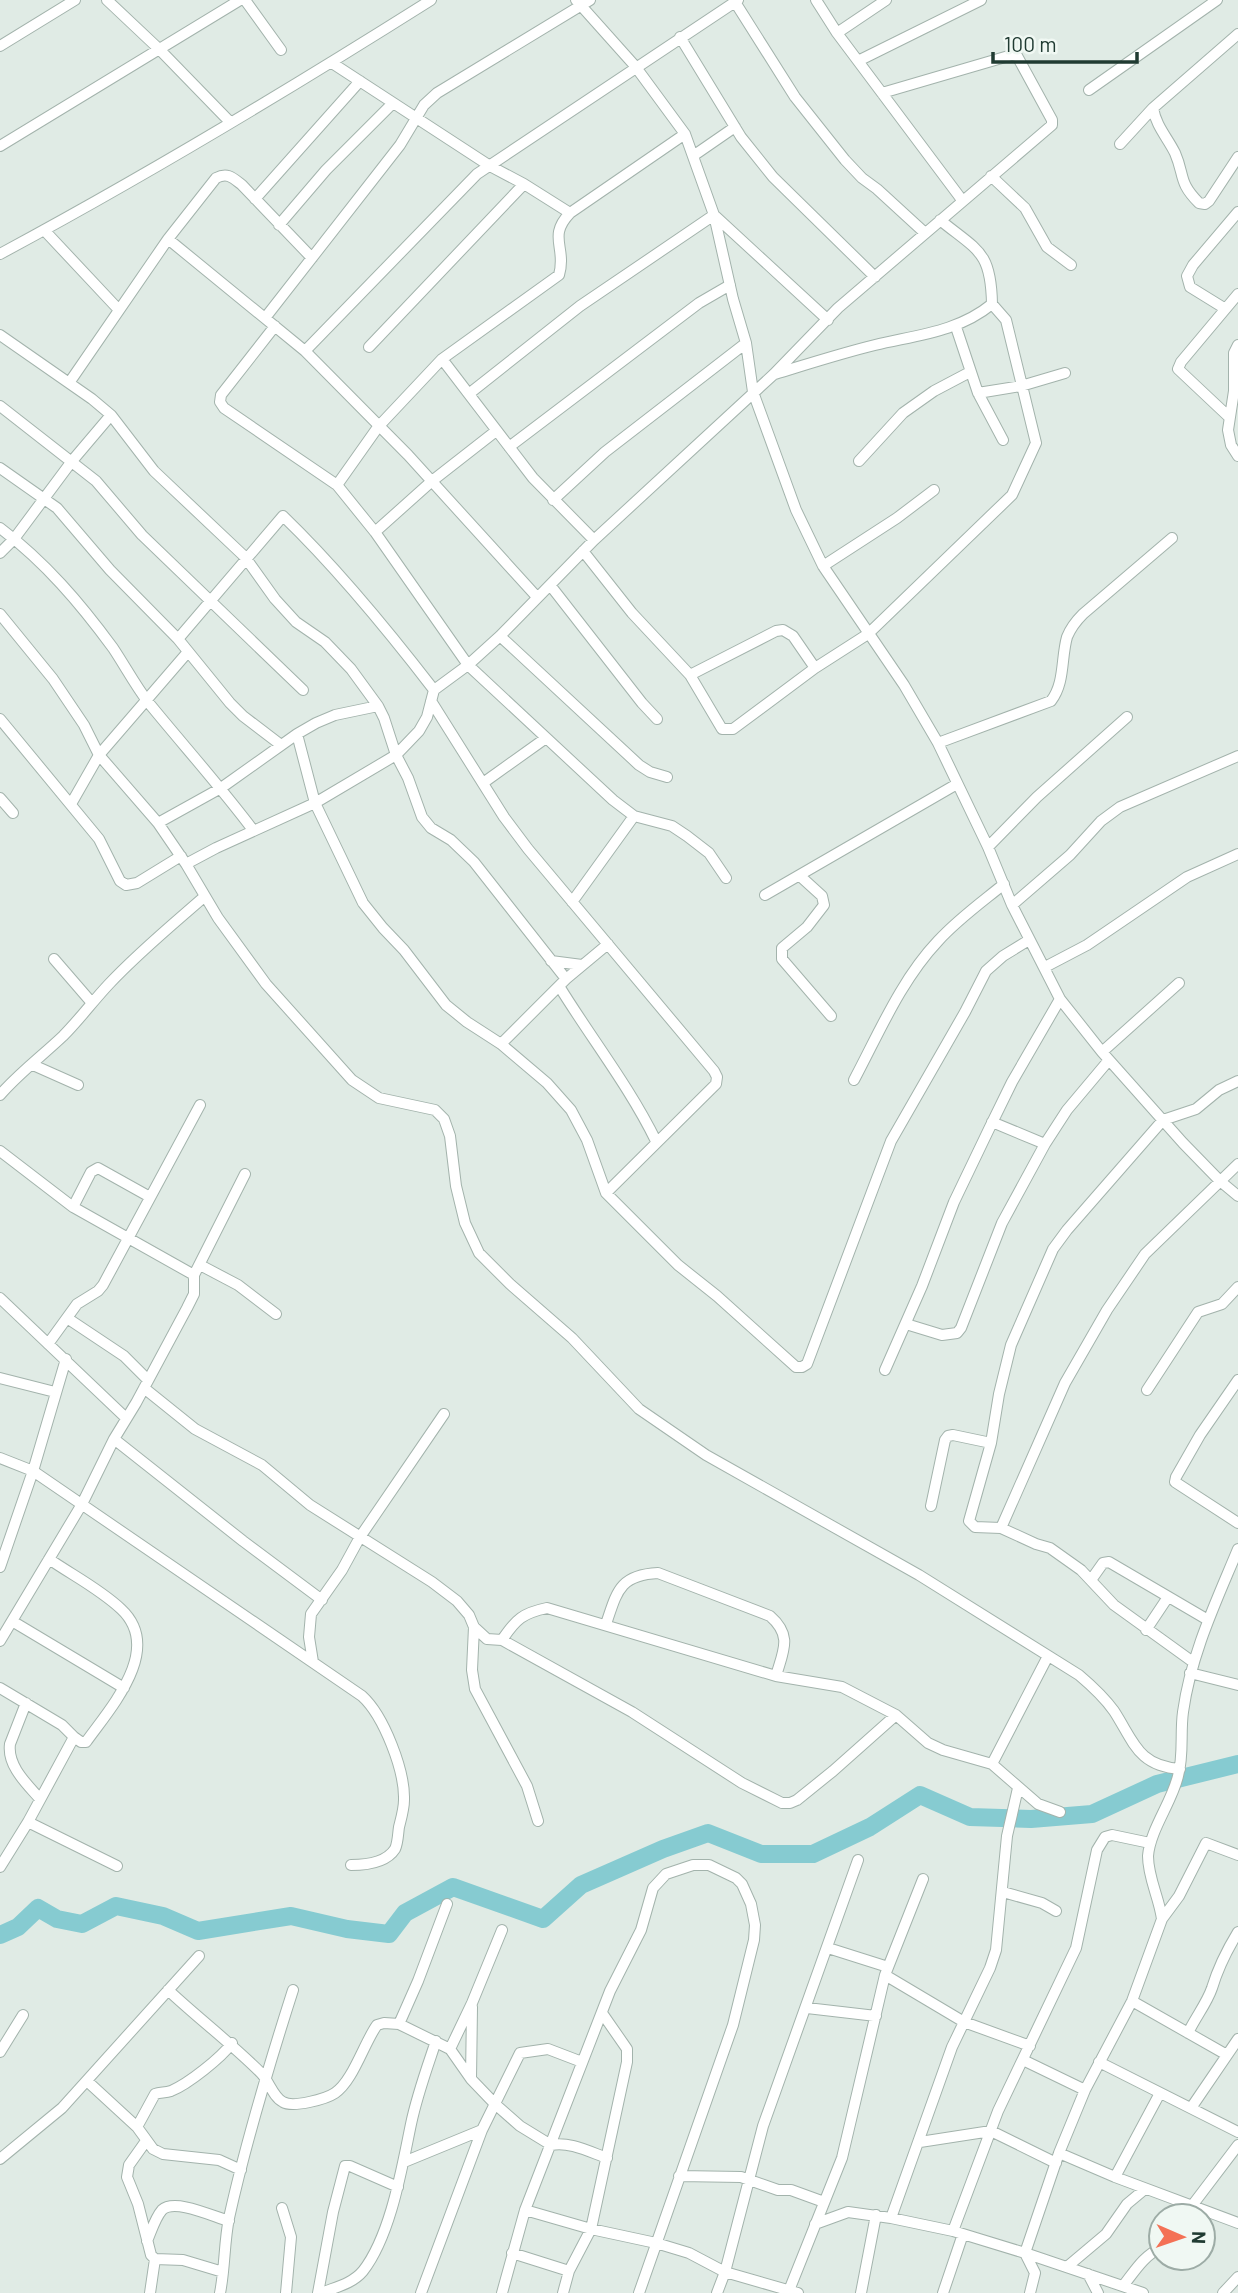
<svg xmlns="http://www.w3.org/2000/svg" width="1238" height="2293" font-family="Barlow,sans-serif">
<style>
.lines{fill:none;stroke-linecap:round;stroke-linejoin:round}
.river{stroke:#86cbd1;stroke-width:18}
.minor-casing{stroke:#a3b3ac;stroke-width:12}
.minor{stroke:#fff;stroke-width:10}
</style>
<rect width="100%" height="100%" fill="#e0ebe5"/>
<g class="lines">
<!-- river -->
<path class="river" d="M0 1935 18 1927 38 1908 57 1919 82 1924 116 1906 163 1916 198 1931 291 1916 347 1929 389 1934 405 1913 453 1887 543 1919 581 1885 663 1849 708 1833 761 1854H813L870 1827 920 1795 970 1817 1031 1819 1092 1814 1157 1784 1238 1764"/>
<!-- minor casing -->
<g class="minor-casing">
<path id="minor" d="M107 0 160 50 230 122
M245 0 281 50
M576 0 635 66 685 134 714 215 733 299 746 343 753 392 796 510 823 566 904 685 938 743 988 847 1012 905 1060 999 1102 1052 1183 1143 1220 1181 1238 1196
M816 0 837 33 962 200
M735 2 795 97 845 160 862 178 877 189 925 233
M837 33 886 0
M1238 34 1153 108C1156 126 1167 137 1175 153 1185 176 1178 182 1199 203L1205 204 1209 201 1238 157
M680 37 741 137 773 177 875 277
M0 46 75 0
M858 61 981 0
M332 63 490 166 524 184 570 213C547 237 567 247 559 275L442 359 378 427 337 485
M1089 90 1217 0
M1120 144 1153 108
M0 146 240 0
M693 156 735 127
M991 176 1025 208 1047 247 1071 265
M255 199 360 81
M570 213 685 134
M279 225 326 170 393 103
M44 230 119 310
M168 239 305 351 408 455 537 597
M0 254C147 175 290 89 431 0
M1224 308 1190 287 1187 276 1193 265 1238 212
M265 318 400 145 424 105 437 93 590 0
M275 326 221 395 220 402 224 408 337 485 375 532 468 665 613 800 634 816 672 826 687 836 709 853 726 878
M956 327 978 393 1021 386 1065 373
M0 335 92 399 111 415 154 471 245 557 275 599 296 622 325 642 351 669 378 706 384 718 396 755 408 778 422 817 431 828 451 840 474 862 566 979
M1238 345 1234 353V391L1228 430 1231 445 1238 456
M369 347 524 184
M305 351 477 174 738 0
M442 359 533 478 594 540
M775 374C808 364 842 353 875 345 917 335 958 332 992 304 991 251 978 251 940 220
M69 383 168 239 216 178C228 172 233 178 242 185L312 258
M470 393 580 306 714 215 828 320
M978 393 1003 440
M0 406 96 481 142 535 303 690
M1229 417 1178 369 1181 362 1238 294
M509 447 699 303 730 285
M859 461 903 413 934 391 970 372
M0 468 57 508 110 570 178 639 230 703 243 716 281 745
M553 500 605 452 746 343
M0 528C45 562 80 603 113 648 125 666 135 685 148 702 183 745 220 786 253 830
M375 532 432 481 496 431
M583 551 632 613 690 675 722 729H733L815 668 868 634 1012 495 1036 443 1006 320 992 304
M0 553 14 539 72 461 111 415
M823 566 897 518 934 490
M550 585 642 703 657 719
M0 614 53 679 84 725 99 755 158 823 186 864 218 918 266 984 352 1080 379 1098 435 1110 444 1119 450 1136 456 1186 465 1223 479 1253 510 1284 572 1338 639 1409 706 1455 919 1575 1079 1675C1092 1686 1104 1697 1114 1711 1134 1742 1138 1766 1180 1769
M500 636 639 765 650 772 667 777
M178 639 283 516C338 569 387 629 434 690
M690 675 776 631 783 630 793 636 815 668
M431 701 504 817 528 849 714 1071 717 1077 716 1084 606 1193
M0 719 99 839 120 881 126 885 137 883 181 856
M297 734 315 803 363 903 383 928 404 950 446 1005 467 1022 501 1044 547 1083 571 1110 587 1140 606 1193 678 1265 717 1296 796 1367H802L807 1364 891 1141 965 1012 986 971 1003 956 1029 940
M938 743 1051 701C1065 683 1061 658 1067 637 1071 627 1076 621 1083 614L1172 538
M483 783 546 738
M0 798 13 813
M71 804 99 755 187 653
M158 823 221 788 297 734 316 723 335 715 378 706
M988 847 1037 797 1127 717
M186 864 216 848 315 803 396 755 419 731 427 717 434 690 468 665 500 636 594 540 774 374 838 308 1052 125V120L1017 56 1012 55 882 93
M800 876 822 896 824 905 807 927 782 948V959L831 1016
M765 895 957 784
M572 902 634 816
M1012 905 1070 855 1101 821 1120 807 1238 756
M54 959 92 1003
M551 961 582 965
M1045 967 1087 945 1187 877 1238 854
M559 986C591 1038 629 1086 656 1141
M501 1044 566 979 608 944
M1102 1052 1179 983
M33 1065 78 1085
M854 1080C879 1033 901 980 938 941 958 919 982 902 1004 884
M0 1095C19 1073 42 1056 63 1036 79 1020 93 1001 109 984 139 952 172 925 204 897
M992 1122 1045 1144
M0 1151 73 1207 194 1275
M73 1207 91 1172 98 1168 150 1197
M200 1265 238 1285 276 1314
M0 1298 126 1418
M67 1318 124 1356 148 1380
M906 1324 942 1335 957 1333 961 1328 1002 1223 1045 1144 1067 1110 1109 1060
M48 1344 77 1304 98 1291 103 1285 200 1105
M66 1359 33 1471 362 1696C384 1716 405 1771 404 1800 404 1809 401 1819 399 1827 398 1833 398 1843 395 1849 386 1863 366 1865 351 1865
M885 1370 922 1286 954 1202 989 1129 1012 1082 1060 999
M0 1378 55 1392
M1238 1380 1200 1435 1176 1477 1175 1482 1238 1523
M144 1388 195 1429 262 1465 310 1505 432 1582 457 1601 469 1615 474 1627 487 1639 502 1640 632 1712 742 1783 782 1803H790L797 1800 833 1771 896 1715
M1147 1390 1198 1312 1222 1304 1238 1287
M114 1439 243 1541 322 1600
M0 1458 33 1471 0 1567
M931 1506 945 1440 948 1436 953 1435 991 1443
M1001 1528 1065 1383 1107 1310 1145 1254 1238 1164
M49 1559C72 1575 100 1589 121 1609 164 1649 111 1707 86 1742H81L74 1737
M1091 1580 1103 1563 1109 1562 1208 1620
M12 1621 124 1688
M606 1624C617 1592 619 1575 658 1573L770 1616C793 1636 783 1651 776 1676
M474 1627 472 1670 475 1689 527 1786 538 1821
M1146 1630 1168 1597
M502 1640C516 1619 523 1613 547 1608L776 1676 842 1687 896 1715 928 1743 943 1750 992 1764 1038 1804 1060 1812
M0 1641 82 1504 114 1439 136 1403 187 1308 194 1294V1275L245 1174
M313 1662 309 1637 311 1614 342 1570 360 1537 444 1414
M1193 1662 1114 1605 1081 1570 1050 1548 1036 1544 1001 1528 975 1527 969 1521 991 1443 999 1394 1011 1345 1053 1249 1067 1230 1163 1120 1196 1109 1219 1090 1238 1081
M1190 1673 1238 1685
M0 1688 62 1725 74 1737 28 1822 0 1867
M26 1703 10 1744C7 1766 27 1784 40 1799
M992 1764 1048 1656
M28 1822 117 1866
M1003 1892 1042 1903 1056 1911
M1162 1919 1179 1896 1206 1843 1238 1855
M828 1948 888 1967
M885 1975 964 2022 1030 2046
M168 1990C199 2019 231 2043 261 2073 269 2081 273 2097 283 2102 293 2108 326 2099 335 2093 353 2081 364 2043 377 2025L384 2023 399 2024 450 2049 471 2079 495 2104 520 2126 551 2145C569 2141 590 2152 607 2158
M1132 2001 1227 2055
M807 2008 876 2016
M399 2024 418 1981 447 1904
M1188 2033C1195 2018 1207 2003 1212 1988 1218 1968 1227 1950 1238 1932
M450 2049 472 2003 502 1930
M0 2052 23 2015
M1023 2060 1085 2090
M1099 2062 1238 2132
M471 2079 472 2007
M87 2081 137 2127 153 2149 163 2154 219 2160 241 2170
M1191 2108 1238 2039
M137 2127 155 2094C160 2092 165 2093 171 2091 188 2084 221 2058 232 2043
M146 2141 129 2165 127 2177 138 2204 151 2255 155 2259 183 2260 223 2272
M920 2142 991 2131 1056 2163
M1059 2153 1115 2177 1238 2223
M0 2159 62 2108 199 1956
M404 2162 482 2130
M679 2176 741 2177 778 2190H791L824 2202
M1115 2177 1160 2093
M1191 2207 1238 2145
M282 2208 291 2237 286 2293
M525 2210 591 2229 656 2243 689 2253 725 2272 798 2293
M891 2218 952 2047 990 1968 996 1950 1007 1836 1018 1788
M815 2224 848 2212 891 2218 953 2231 1025 2253 1143 2293
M953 2231 998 2111 1076 1948 1097 1850 1105 1837 1112 1835 1150 1843
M147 2241C151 2232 155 2218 162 2210 175 2198 214 2217 229 2221
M512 2253 569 2271
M1068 2266 1106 2234 1127 2204 1145 2189
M1088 2274 1098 2293
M1123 2286C1134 2272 1144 2255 1161 2248
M150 2293 155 2259
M220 2293C225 2268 224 2243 229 2218 246 2141 269 2065 293 1990
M318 2293 333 2212 345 2166H350L398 2187
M321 2293C336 2287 352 2284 363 2271 391 2235 402 2167 411 2124 417 2095 427 2068 436 2041
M421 2293 482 2130 520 2053 548 2049 582 2062
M502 2293 525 2210 610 1991 641 1930 653 1888 666 1874 693 1865H709L736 1878 742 1884 751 1904 755 1925 754 1940 733 2025 639 2293
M563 2293 569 2271 591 2229 627 2062V2049L602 2013
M717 2293 725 2272 763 2126 858 1860
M788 2293 842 2158 885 1975 923 1879
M861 2293 876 2215
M943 2293 963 2234
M1030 2293 1035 2273 1025 2253 1059 2153 1085 2090 1132 2001 1162 1919C1159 1897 1148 1878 1148 1856 1150 1830 1172 1802 1178 1776 1184 1755 1180 1733 1183 1712 1191 1654 1216 1602 1238 1549
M1223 2293 1238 2277"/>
</g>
<!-- minor -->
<use href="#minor" class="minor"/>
</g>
<!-- north arrow -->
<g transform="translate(1182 2237) rotate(92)"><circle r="33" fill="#f0f8f3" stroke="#9daca6" stroke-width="2"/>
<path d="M0-5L12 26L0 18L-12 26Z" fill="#f47155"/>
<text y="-10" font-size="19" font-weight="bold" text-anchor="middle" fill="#203b32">N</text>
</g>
<!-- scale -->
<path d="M993 52v10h144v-10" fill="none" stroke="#203b32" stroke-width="3.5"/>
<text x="1004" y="52" font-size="21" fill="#203b32" stroke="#f0f8f3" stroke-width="5" paint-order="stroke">100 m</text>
</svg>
